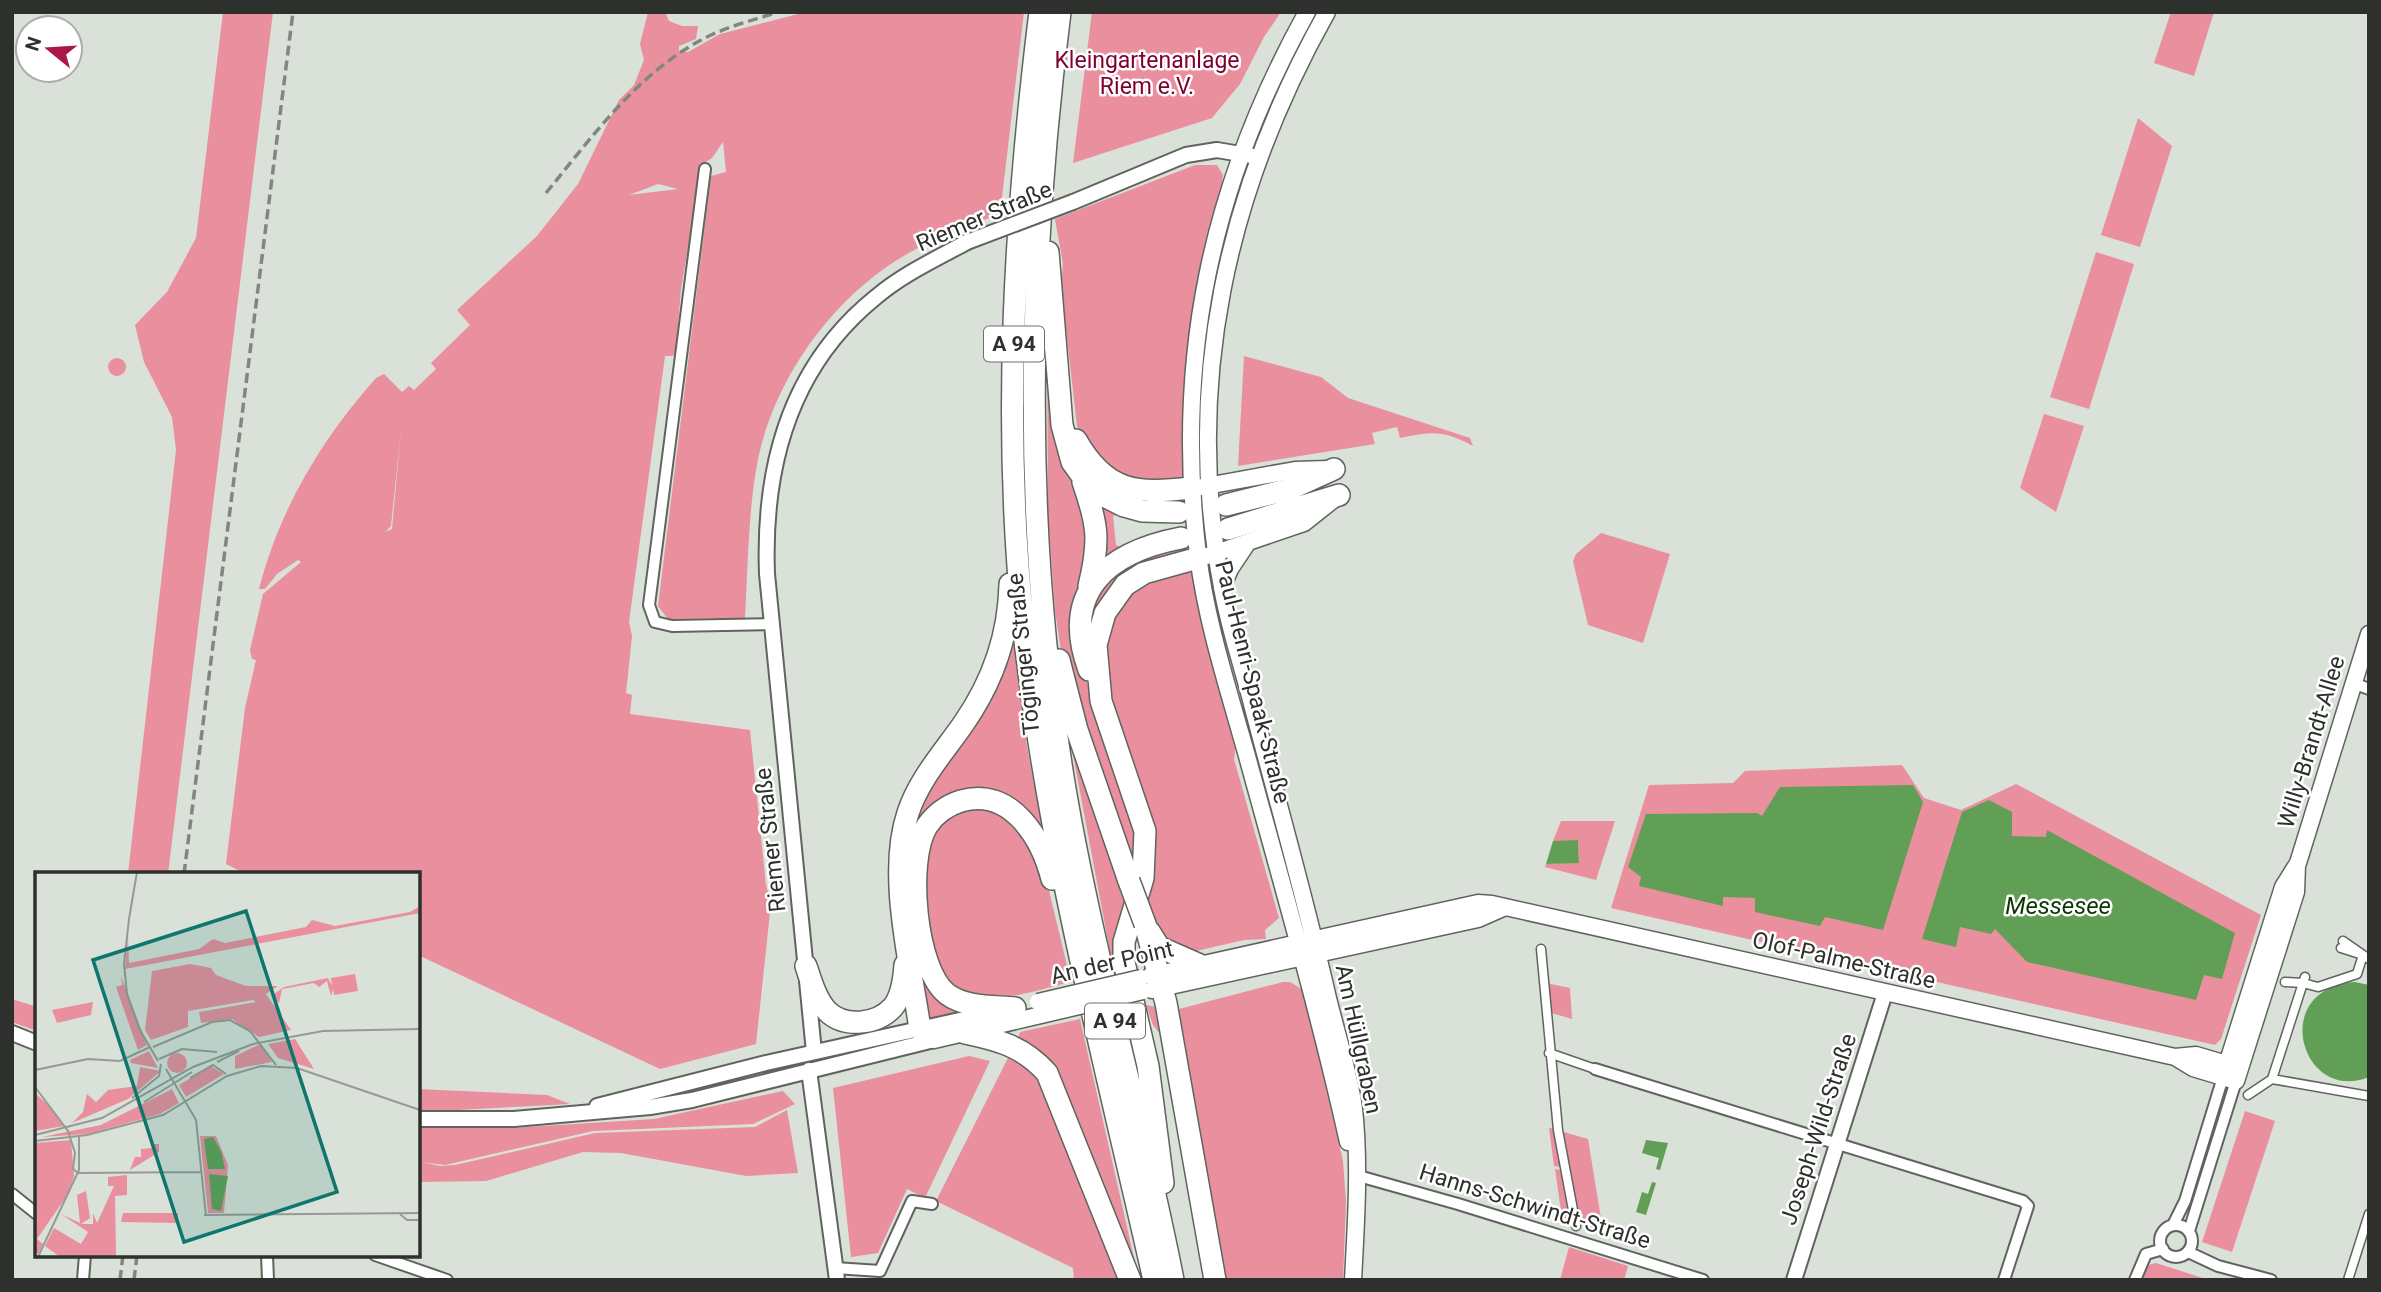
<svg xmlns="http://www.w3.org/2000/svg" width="2381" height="1292" font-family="Roboto,sans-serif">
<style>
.green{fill:#e98f9d;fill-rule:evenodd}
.water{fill:#629f56}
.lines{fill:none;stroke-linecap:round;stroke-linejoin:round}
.pedestrian-casing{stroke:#5f655e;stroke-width:11}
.minor-casing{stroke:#5f655e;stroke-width:14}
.tertiary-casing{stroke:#5f655e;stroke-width:18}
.secondary-casing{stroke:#5f655e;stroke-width:19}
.motorway-casing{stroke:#5f655e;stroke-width:24}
.pedestrian{stroke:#fff;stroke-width:8}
.minor{stroke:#fff;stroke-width:10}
.tertiary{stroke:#fff;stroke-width:14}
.secondary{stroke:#fff;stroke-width:16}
.motorway{stroke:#fff;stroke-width:21}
.rail{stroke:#818680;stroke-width:3.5;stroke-dasharray:10 5;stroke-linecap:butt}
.tertiary-bridge-casing{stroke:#5f655e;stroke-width:18;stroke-linecap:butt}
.secondary-bridge-casing{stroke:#5f655e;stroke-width:19;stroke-linecap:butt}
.motorway-bridge-casing{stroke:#5f655e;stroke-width:24;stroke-linecap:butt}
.tertiary-bridge{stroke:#fff;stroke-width:14}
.secondary-bridge{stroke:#fff;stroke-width:16}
.motorway-bridge{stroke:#fff;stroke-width:21}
.labels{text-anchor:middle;stroke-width:5;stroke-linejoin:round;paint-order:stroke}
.shield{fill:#fff;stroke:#6c6e6c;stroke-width:2}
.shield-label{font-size:21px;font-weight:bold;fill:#2d302d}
.park-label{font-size:23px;fill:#7f002f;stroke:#fff}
.street-label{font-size:23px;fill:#2d302d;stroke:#fff}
.water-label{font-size:24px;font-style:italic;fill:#0c3703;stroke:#fff}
.inset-road{fill:none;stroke:#959a94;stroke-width:2}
.view{fill:#0f766e;fill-opacity:0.15;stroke:#0f766e;stroke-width:3.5}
.inset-edge{fill:none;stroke:#2d302d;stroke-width:3.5}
</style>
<rect width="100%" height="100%" fill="#dae1d8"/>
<!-- green -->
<path class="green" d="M223 12H273L168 874H128L176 450 172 417 144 362 135 325 167 292 196 238Z
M648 12H665L669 21 682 26H698L696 39 679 46V51L688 52 720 34 806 12H1024L1000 214C961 228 919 244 885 268 823 312 774 384 758 459 748 511 748 566 745 618L668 619 658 606 711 176 726 172 723 142 712 158 698 167 700 179 681 289 676 349 673 356H665L629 622 632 636 626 693 632 695 630 714 750 730 766 885 771 903 756 1044 660 1069 418 955V874H246L226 864 245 708 256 660 252 659 250 650 263 594 301 562 298 560 277 574 265 589H259C280 508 321 440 376 378L384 374 402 392 409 386 414 390 436 369 431 363 470 325 457 310 537 236 578 184 619 100 634 85 644 60 640 44ZM658 184 678 189 629 195ZM401 430 392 529 385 532 391 526Z
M1092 12H1281L1264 37 1240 84 1212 118 1073 163Z
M2171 12H2214L2194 76 2154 63Z
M2138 118 2172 146 2140 247 2101 235Z
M1195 165H1217L1223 175 1185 476 1176 482 1116 477 1082 441 1077 426 1061 285 1063 264 1055 219Z
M2096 252 2134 264 2089 409 2050 397Z
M1047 316 1077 483 1090 522 1080 663 1139 827 1135 874 1062 657 1055 611 1048 514Z
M1244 356 1321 377 1348 398 1470 438 1473 446C1444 430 1433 431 1400 438L1397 427 1372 433 1375 444 1238 466Z
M108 367a9 9 0 1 1 18 0a9 9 0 1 1-18 0Z
M2044 414 2084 426 2056 512 2020 488Z
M1094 496 1125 514 1113 516 1116 545 1122 547 1099 566Z
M1601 533 1670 554 1643 643 1588 625 1573 561 1576 554Z
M1181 548 1182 554 1149 563 1086 644 1093 595 1131 558Z
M1183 569 1195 575 1236 745 1234 759 1279 918 1265 930 1266 939 1244 940 1192 952 1161 941 1147 902 1155 842 1149 807 1109 689 1101 651 1108 619 1131 589Z
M1012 627 1027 747 1044 836 1005 796 927 812 920 958 979 1011 929 1021 924 1013 908 877 916 807Z
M1065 712 1128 907 1120 971 1114 973Z
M1902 765 1924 798 1961 810 2016 784 2261 915 2221 1039 2215 1045 1611 908 1649 785 1733 783 1745 771Z
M982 805 1021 826 1045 874 1071 982C1033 990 944 1026 932 958 930 943 925 929 930 915 919 891 921 831 944 815 953 809 971 808 982 805Z
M1561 821H1615L1596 880 1545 867 1546 864 1579 862 1578 841H1553Z
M1283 982H1290L1303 990 1343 1161 1346 1202 1343 1280H1225L1179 1009Z
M1546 983 1570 988 1572 1019 1548 1012Z
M12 999 37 1007V1031L12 1022Z
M1146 1005 1156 1007 1167 1043 1153 1025Z
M1080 1019 1139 1280 1062 1094 1017 1041 1020 1032Z
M1012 1050 1041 1081 1120 1280H1074L1073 1268 936 1201Z
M969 1056 990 1061 925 1198 907 1189 878 1253 851 1257 833 1088Z
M418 1089 547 1095 570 1104 418 1112Z
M783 1091 795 1104 753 1124 593 1131 445 1165 421 1162 440 1166 455 1165 595 1133 755 1127 787 1110 798 1173 746 1176 621 1153 583 1152 486 1181 418 1182V1127L511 1128 654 1119Z
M2245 1111 2275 1121 2232 1252 2202 1242Z
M1549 1128 1555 1129 1560 1167 1554 1166Z
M1560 1131 1588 1139 1603 1231 1578 1223Z
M1555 1169 1561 1170 1572 1222 1562 1218Z
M1569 1247 1628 1266 1624 1280H1560Z
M2156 1263 2209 1280H2140L2148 1265Z"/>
<!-- water -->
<path class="water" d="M1913 785 1923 802 1883 930 1825 917 1820 926 1755 912V898L1723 897V906L1639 886 1641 877 1628 867 1646 814 1757 813 1762 816 1780 787Z
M1989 800 2012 812V836L2046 837 2047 830 2235 933 2222 979 2204 975 2196 1000 2027 962 1995 929 1991 934 1960 927 1956 947 1922 939 1962 812Z
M1578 840 1579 863 1546 864 1553 841Z
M2355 982 2369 985V1077C2302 1105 2267 989 2355 982Z
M1646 1140 1668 1143 1660 1170 1656 1169 1659 1158 1642 1153Z
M1652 1182 1656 1183 1646 1215 1636 1212 1642 1192 1648 1194Z"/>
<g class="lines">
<!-- pedestrian casing -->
<g class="pedestrian-casing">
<path id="pedestrian" d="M2343 941 2369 959
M1541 949 1558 1130 1576 1226
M2285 982 2303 983 2305 977
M1549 1053 1595 1069
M2272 1079 2303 983 2318 987 2357 974 2363 955 2341 948
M2248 1095 2272 1079 2369 1096
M2348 1280 2369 1214"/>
</g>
<!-- minor casing -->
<g class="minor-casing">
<path id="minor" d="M705 169 649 605 655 622 672 626 772 624
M2353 683 2369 689
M1595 1069 2023 1201 2028 1206 2004 1280
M1355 1175 1458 1204 1703 1280
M12 1194 37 1214
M2173 1225 2185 1201 2223 1077
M2160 1241a16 16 0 1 1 32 0a16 16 0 1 1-32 0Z
M2189 1231 2236 1081
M2188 1252 2218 1266 2271 1280
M267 1255 268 1280
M375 1255 447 1280
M835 1268 880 1271 912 1201 932 1204
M83 1280 85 1255
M2135 1280 2146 1254 2163 1249"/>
</g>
<!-- tertiary casing -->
<g class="tertiary-casing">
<path id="tertiary" d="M1073 202 1186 155 1217 150 1258 157
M12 1033 37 1043
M814 1052 767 574C763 468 789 367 876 297 903 274 936 259 967 242
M809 1070 837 1280
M597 1106 766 1063 996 1012
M418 1119H514L650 1107 692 1100 934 1040
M1794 1280 1885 993"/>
</g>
<!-- secondary casing -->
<g class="secondary-casing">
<path id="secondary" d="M1307 12C1211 185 1174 358 1198 555 1207 627 1231 697 1250 767 1284 891 1320 1016 1348 1142
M1327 12C1227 190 1183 384 1222 587 1229 628 1243 668 1253 708 1278 803 1305 898 1327 994 1336 1032 1349 1071 1354 1109 1360 1165 1356 1224 1353 1280
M1201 487 1295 470 1328 469
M1207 556 1304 523 1333 500
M1222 588 1230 569 1248 542
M1150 976 1478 903 1492 904 2175 1057 2196 1055 2240 1068
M1152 990 1478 919 1503 908
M920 1029 934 1040 1041 1015
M2175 1057 2193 1068 2236 1081 2296 892 2297 865
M2223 1077 2283 887 2298 863 2369 634"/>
</g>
<!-- motorway casing -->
<g class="motorway-casing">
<path id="motorway" d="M1040 12C1015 214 1002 420 1023 623 1047 845 1105 1062 1154 1280
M1060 12C1027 271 1022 531 1065 789 1093 954 1141 1116 1173 1280
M1048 252 1062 425 1072 462 1092 490 1124 506 1142 511 1179 512
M1076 440C1106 493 1136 494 1192 488
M1083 482C1098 525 1100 541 1089 586
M1226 505 1290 489 1334 469
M1228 529 1339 495
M1059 660 1077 730 1129 881
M1089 670C1060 591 1108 552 1181 538
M1145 924 1166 1003 1215 1280
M1149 931 1159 947 1200 965
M806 966C811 981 816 999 827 1011 844 1028 877 1025 893 1007 902 996 904 979 905 965
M1015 1008C992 1006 966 1008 947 994 915 969 906 859 927 826 935 814 948 805 961 801 1011 786 1042 839 1052 879
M920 1029C911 965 887 874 908 813 919 779 944 752 964 723 993 681 1009 635 1010 584
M965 1033C998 1040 1023 1046 1047 1073L1130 1280
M1163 1183 1148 1066 1124 962V942L1143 878 1145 831 1101 701 1096 645 1105 613 1125 585 1144 573 1198 558"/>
</g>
<!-- pedestrian -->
<use href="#pedestrian" class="pedestrian"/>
<!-- minor -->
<use href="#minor" class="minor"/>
<!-- tertiary -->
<use href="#tertiary" class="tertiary"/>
<!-- secondary -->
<use href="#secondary" class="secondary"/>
<!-- motorway -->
<use href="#motorway" class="motorway"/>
<!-- rail -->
<path class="rail" d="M546 193C592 137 640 70 707 37 729 26 754 20 778 12
M184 874 293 12
M120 1280 123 1255
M134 1280 137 1255"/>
<!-- tertiary-bridge casing -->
<g class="tertiary-bridge-casing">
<path id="tertiary-bridge" d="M967 242 1073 202"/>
</g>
<!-- secondary-bridge casing -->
<g class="secondary-bridge-casing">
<path id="secondary-bridge" d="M1038 1002 1141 978
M1041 1015 1143 991"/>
</g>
<!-- motorway-bridge casing -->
<g class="motorway-bridge-casing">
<path id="motorway-bridge" d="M1129 881 1145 924"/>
</g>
<!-- tertiary-bridge -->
<use href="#tertiary-bridge" class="tertiary-bridge"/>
<!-- secondary-bridge -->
<use href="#secondary-bridge" class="secondary-bridge"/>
<!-- motorway-bridge -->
<use href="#motorway-bridge" class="motorway-bridge"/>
</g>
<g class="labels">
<!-- shield labels -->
<g class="shield">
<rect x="984" y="326.5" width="60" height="35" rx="5"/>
<rect x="1085" y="1003.5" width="60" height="35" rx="5"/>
</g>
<g class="shield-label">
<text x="1014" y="351">A 94</text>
<text x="1115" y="1028">A 94</text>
</g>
<!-- park labels -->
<g class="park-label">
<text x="1147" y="68">Kleingartenanlage<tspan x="1147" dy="26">Riem e.V.</tspan></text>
</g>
<!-- street labels -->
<g class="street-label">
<text transform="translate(984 216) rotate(-23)" y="8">Riemer Straße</text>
<text transform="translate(1023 654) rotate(-96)" y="8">Töginger Straße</text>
<text transform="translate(1253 682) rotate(76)" y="8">Paul-Henri-Spaak-Straße</text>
<text transform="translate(2311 742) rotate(-73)" y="8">Willy-Brandt-Allee</text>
<text transform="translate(770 840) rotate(-96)" y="8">Riemer Straße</text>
<text transform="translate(1844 960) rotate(13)" y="8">Olof-Palme-Straße</text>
<text transform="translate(1112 962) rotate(-13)" y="8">An der Point</text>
<text transform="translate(1359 1039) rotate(78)" y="8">Am Hüllgraben</text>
<text transform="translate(1818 1129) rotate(-72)" y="8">Joseph-Wild-Straße</text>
<text transform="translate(1535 1206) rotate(17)" y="8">Hanns-Schwindt-Straße</text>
</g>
<!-- water labels -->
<g class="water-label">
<text x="2058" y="914">Messesee</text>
</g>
</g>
<!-- overview -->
<g transform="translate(35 872)">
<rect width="385" height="385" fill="#dae1d8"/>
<path d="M385 34V41L90 97 93 65 94 91 164 77 178 67 190 71 271 55 277 48 300 54 375 40ZM155 92 176 96 181 103 211 114H243L231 122 256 158 224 165 197 147 166 151 164 140 221 130 218 128 153 139V155L116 168 110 158 117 99ZM320 102 323 119 299 123 298 117 296 124 292 109 284 115 279 111 247 117 244 131 236 124 249 115 293 106 297 114 296 106ZM86 104 112 173 103 178 81 115 87 113ZM58 130 56 143 22 151 17 138ZM260 167 279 197 243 186 233 172ZM225 172 237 190 200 197V184ZM114 179 123 196 96 191 95 188ZM132 191a10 10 0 1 1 20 0a10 10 0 1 1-20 0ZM176 194 189 202 151 225 144 213ZM105 195 126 199 93 227 37 251 48 240 52 222 61 230 73 218 102 214ZM137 217 144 231 125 242 52 262 7 265 66 253ZM0 221 14 234 29 254 0 259ZM165 264H181L193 293 189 341H173ZM36 268 39 304 33 322 2 367 8 372 3 382 0 380V271ZM117 272H124V280L95 298 100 285H106V277L117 276ZM92 303V323L80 324 81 385H25L10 374 19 356 46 372 53 360 26 342 45 351 42 323 51 319 55 346 46 352H58V341L62 351 79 314H73V305ZM143 341V351L86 350 88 341Z" fill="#e98f9d"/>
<path d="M178 265 186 279 190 297H173L169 267ZM174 302 193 304 186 339 177 337Z" fill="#629f56"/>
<path class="inset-road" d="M94 47 89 92 92 122 105 158 123 189M94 47 102 0M118 175 177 150 195 148 215 159 241 193M124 187 147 177 182 180M182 190 204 179M131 197 161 248 171 344M0 198 53 187 85 189 115 175M155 206 178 193 191 202M0 215 33 259 40 281 38 297 43 301M97 226 124 204 126 192M109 230 157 200M0 263 67 246 158 195 218 172 288 159 385 157M0 269 52 263 128 243 192 204 226 194 262 196 385 238M43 301 166 300M365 342 372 348H385M169 343 385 341M3 385 44 298V265"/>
<path class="view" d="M211 39 302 320 149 370 58 88Z"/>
<rect width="385" height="385" class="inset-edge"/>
</g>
<!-- border -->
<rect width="2381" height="1292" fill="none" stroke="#2d302d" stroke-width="28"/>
<!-- north arrow -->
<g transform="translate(49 49) rotate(288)"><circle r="33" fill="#ffffff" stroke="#abacab" stroke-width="2"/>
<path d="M0-5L12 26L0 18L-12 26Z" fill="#ab1746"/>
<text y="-10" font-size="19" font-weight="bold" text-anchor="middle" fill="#2d302d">N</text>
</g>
</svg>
